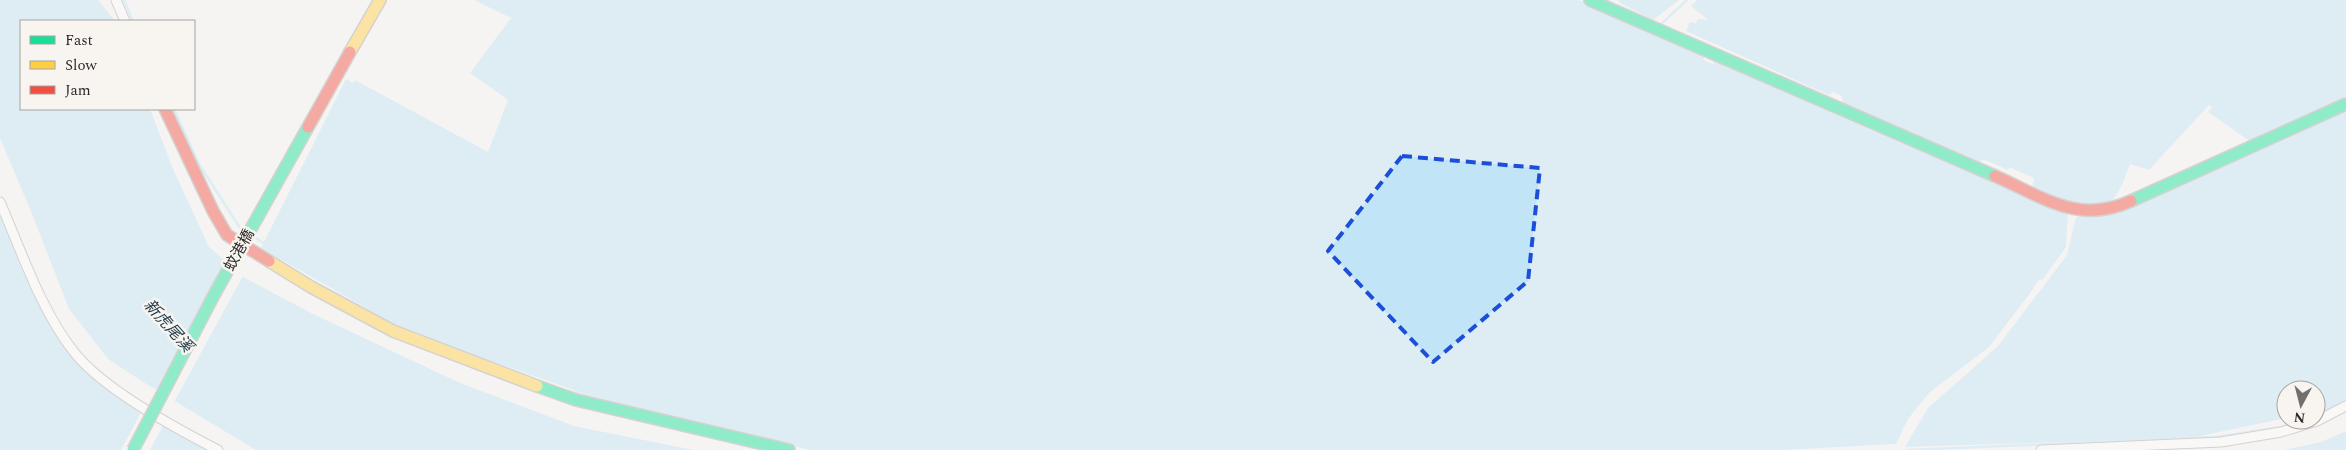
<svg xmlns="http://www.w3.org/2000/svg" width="2346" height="450" font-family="Spectral,'Noto Sans TC',serif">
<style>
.water{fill:#c1e4f7}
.pier{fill:#f6f4f2}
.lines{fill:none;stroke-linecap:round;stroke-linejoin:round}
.stream{stroke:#c1e4f7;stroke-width:2.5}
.street-casing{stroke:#acaaa9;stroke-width:11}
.fast-casing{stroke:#acaaa9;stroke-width:14}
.slow-casing{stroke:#acaaa9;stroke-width:14}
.jam-casing{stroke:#acaaa9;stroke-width:14}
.street{stroke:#fefdfd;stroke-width:9}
.fast{stroke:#16e098;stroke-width:11}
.slow{stroke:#ffcf43;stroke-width:11}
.jam{stroke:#f24e42;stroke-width:11}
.fast-bridge-casing{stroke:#acaaa9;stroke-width:14;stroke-linecap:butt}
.jam-bridge-casing{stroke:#acaaa9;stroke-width:14;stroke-linecap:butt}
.fast-bridge{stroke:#16e098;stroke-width:11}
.jam-bridge{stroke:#f24e42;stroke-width:11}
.marked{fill:none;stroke:#1d4ed8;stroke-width:4;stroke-dasharray:10 6;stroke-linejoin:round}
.labels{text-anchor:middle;stroke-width:5;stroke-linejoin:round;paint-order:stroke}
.street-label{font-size:15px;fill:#2b2928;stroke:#f8f4f0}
.water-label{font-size:16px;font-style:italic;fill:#173544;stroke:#f8f4f0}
</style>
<rect width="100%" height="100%" fill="#f6f4f2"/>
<!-- water -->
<path class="water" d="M0 0H98L115 21H21V109H150L173 169 209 247 245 278 311 313 460 383 574 426 694 450H256L143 382 108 359 69 309 32 214 0 138Z
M474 0H1572L1706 55 1703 60 1713 64 1716 60 1868 129 2068 214 2066 247 2043 279 2039 280 2033 287 2034 288 1989 347 1929 393 1908 419 1896 444 1782 450H821L764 438 579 392 408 332 261 248 346 79 353 83 355 80 488 152 508 100 470 73 511 18Z
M1619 0H1679L1653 20 1618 2Z
M1697 0H2346V96L2256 140H2248L2208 112 2212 107 2209 105 2149 170 2130 164C2126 174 2121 191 2113 199 2092 219 2054 195 2033 186L2034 178 2009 167 2008 170 1985 160 1979 161 1843 103 1842 96 1833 92 1829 95 1686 31 1690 22 1696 23 1698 19 1708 20 1691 6Z
M2346 109V400L2333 408 2316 412V390H2286V418L2191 438 1905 447 1928 408 1998 346 2067 255 2076 217 2116 213Z
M0 203 52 320 74 353 144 407 121 450H0Z
M166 420 218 450H150Z
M2346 431V450H2284L2321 442Z"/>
<!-- pier -->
<path class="pier" d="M231 263 244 274 173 404 160 395Z"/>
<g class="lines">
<!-- stream -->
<path class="stream" d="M124 0 133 21
M1575 0 1588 5
M1659 26 1687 0
M174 109 199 164 240 228 246 232
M253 236 265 244
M568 391 713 425
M2316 414 2326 409
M786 443 817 450
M1906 450 2216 437 2282 427 2300 420"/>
<!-- street casing -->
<g class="street-casing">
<path id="street" d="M116 0 125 21
M0 202C22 252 40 309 74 352 103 389 175 428 218 450
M2041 450 2221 442 2281 432 2317 421 2346 406"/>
</g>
<!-- fast casing -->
<g class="fast-casing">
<path id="fast" d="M1590 0 1995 176
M2131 201 2346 104
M537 386 576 400 789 450"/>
</g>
<!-- slow casing -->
<g class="slow-casing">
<path id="slow" d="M350 52 380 0
M269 261 311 287 393 331 537 386"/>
</g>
<!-- jam casing -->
<g class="jam-casing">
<path id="jam" d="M165 109 213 211 227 235 269 261
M1995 176C2043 197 2078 225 2131 201"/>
</g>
<!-- street -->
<use href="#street" class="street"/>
<!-- fast -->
<use href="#fast" class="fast"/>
<!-- slow -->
<use href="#slow" class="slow"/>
<!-- jam -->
<use href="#jam" class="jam"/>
<!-- fast-bridge casing -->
<g class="fast-bridge-casing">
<path id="fast-bridge" d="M133 450 215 293 308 127"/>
</g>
<!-- jam-bridge casing -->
<g class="jam-bridge-casing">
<path id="jam-bridge" d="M308 127 350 52"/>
</g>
<!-- fast-bridge -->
<use href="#fast-bridge" class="fast-bridge"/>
<!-- jam-bridge -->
<use href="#jam-bridge" class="jam-bridge"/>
</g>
<!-- marked area -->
<path d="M0 0H2346V450H0ZM1402 156 1540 168 1528 281 1433 362 1328 251Z" fill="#f6f4f2" fill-opacity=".55" fill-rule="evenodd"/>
<path class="marked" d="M1402 156 1540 168 1528 281 1433 362 1328 251Z"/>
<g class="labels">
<!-- street labels -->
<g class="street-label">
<text transform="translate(239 250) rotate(-61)" y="5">蚊港橋</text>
</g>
<!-- water labels -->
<g class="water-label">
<text transform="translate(169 325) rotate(48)" y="6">新虎尾溪</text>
</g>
</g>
<!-- legend -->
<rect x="20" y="20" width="175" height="90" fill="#f8f4f0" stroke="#a6a3a0"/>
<rect x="30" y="36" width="25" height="8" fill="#16e098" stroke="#a6a3a0"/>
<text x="65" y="45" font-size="15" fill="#2b2928">Fast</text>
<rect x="30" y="61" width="25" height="8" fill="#ffcf43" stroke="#a6a3a0"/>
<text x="65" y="70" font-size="15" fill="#2b2928">Slow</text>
<rect x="30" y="86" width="25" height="8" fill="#f24e42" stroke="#a6a3a0"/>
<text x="65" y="95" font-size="15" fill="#2b2928">Jam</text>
<!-- north arrow -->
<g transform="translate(2301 405) rotate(187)"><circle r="24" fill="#f8f4f0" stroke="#a6a3a0"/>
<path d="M0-4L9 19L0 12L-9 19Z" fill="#72706f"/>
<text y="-8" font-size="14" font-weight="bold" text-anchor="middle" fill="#2b2928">N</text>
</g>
</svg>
